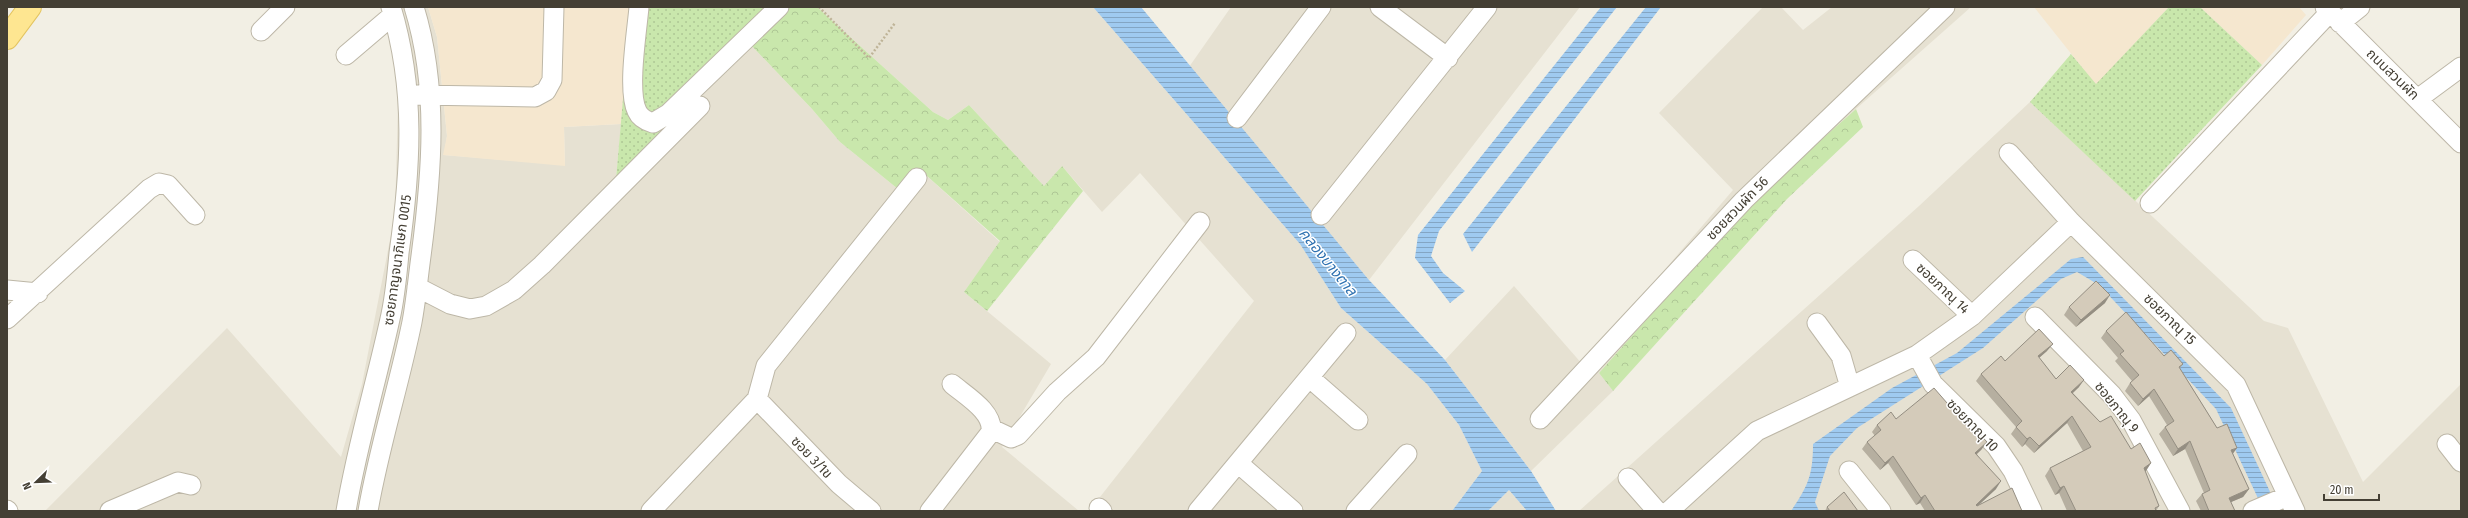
<svg xmlns="http://www.w3.org/2000/svg" width="2468" height="518" font-family="'Fira Sans Condensed','Noto Sans Thai',sans-serif">
<style>
.residential{fill:#e6e1d2}
.commercial{fill:#f5e7cf}
.grass{fill:url(#grass-dots)}
.forest{fill:url(#forest-crowns)}
.water{fill:url(#water-rules)}
.lines{fill:none;stroke-linecap:round;stroke-linejoin:round}
.minor-casing{stroke:#bdb7a7;stroke-width:21}
.major-casing{stroke:#e3c461;stroke-width:24}
.path{stroke:#bfb498;stroke-width:2.5;stroke-dasharray:2 2;stroke-linecap:butt}
.minor{stroke:#fff;stroke-width:19}
.major{stroke:#fee691;stroke-width:22}
.wall{fill:#b6afa0}
.shaded-wall{fill:#948e82}
.building{fill:#d4cbba;stroke:#948e82}
.labels{text-anchor:middle;stroke-width:3;stroke-linejoin:round;paint-order:stroke}
.street-label{font-size:14px;fill:#443f34;stroke:#fff}
.water-label{font-size:15px;font-style:italic;fill:#2e71b0;stroke:#fff}
</style>
<defs>
<pattern id="grass-dots" width="8" height="8" patternUnits="userSpaceOnUse"><rect width="8" height="8" fill="#c9e7ac"/><path d="M2 2h.1M6 6h.1" fill="none" stroke="#aec795" stroke-width="1.8" stroke-linecap="round"/></pattern>
<pattern id="forest-crowns" width="20" height="18" patternUnits="userSpaceOnUse"><rect width="20" height="18" fill="#c9e7ac"/><path d="M2 6a3 3 0 1 1 6 0M12 15a3 3 0 1 1 6 0" fill="none" stroke="#aec795"/></pattern>
<pattern id="water-rules" width="6" height="5" patternUnits="userSpaceOnUse"><rect width="6" height="5" fill="#9fcaf0"/><path d="M0 2.5h6" fill="none" stroke="#83a5c3"/></pattern>
</defs>
<rect width="100%" height="100%" fill="#f2efe4"/>
<!-- residential -->
<path class="residential" d="M380 7H428L437 37 447 136 444 155 565 165 564 127 621 124 616 179 694 96 749 43 812 109 840 142 898 189 918 168 1000 242 964 292 1051 364 1002 447 1079 511H45L227 328 341 457 362 384 395 214 398 102 394 47Z
M817 7H1093L1300 244 1341 308 1427 384 1459 425 1482 471 1452 511H1089L1254 301 1140 173 1102 212 1062 166 1044 186 969 105 948 120 933 112Z
M1231 7H1580L1369 280 1189 67Z
M1763 7H1781L1803 30 1832 7H1971L1751 202 1599 373 1613 391 1531 471 1445 360 1514 286 1583 365 1733 190 1659 113Z
M2030 102 2264 321 2288 328 2363 482 2461 384V511H1579L1919 206Z
M1509 490 1527 511H1488Z"/>
<!-- commercial -->
<path class="commercial" d="M428 7H631L621 124 564 127 565 166 443 155 447 136 437 37Z
M2034 7H2169L2096 85Z
M2200 7H2299L2306 15 2262 65Z"/>
<!-- grass -->
<path class="grass" d="M631 7H784L694 96 616 179Z
M2169 7H2200L2262 65 2135 201 2030 102 2071 54 2096 84Z"/>
<!-- forest -->
<path class="forest" d="M784 7H817L933 112 948 120 969 105 1044 186 1062 166 1083 191 987 311 964 292 1000 241 918 168 898 189 840 142 812 109 749 43Z
M1856 109 1863 127 1787 199 1613 391 1599 373 1751 202Z"/>
<!-- water -->
<path class="water" d="M1093 7H1141L1369 280 1445 360 1531 471 1556 511H1527L1509 490 1488 511H1452L1482 471 1459 425 1427 384 1341 308 1300 244Z
M1601 7H1617L1439 231 1431 256 1443 273 1465 291 1450 303 1415 258 1418 235Z
M1646 7H1661L1472 252 1463 234Z
M2083 257 2231 408 2279 511H2264L2216 409 2099 285 2077 272 2061 279 1983 348 1857 428 1830 456 1815 502 1819 511H1791C1808 486 1813 475 1813 444L1892 388 1957 353 2071 259Z"/>
<g class="lines">
<!-- minor casing -->
<g class="minor-casing">
<path id="minor" d="M639 7C637 31 627 91 637 111 640 118 646 121 653 123L668 114 779 7
M1380 7 1448 58
M2325 7 2461 143
M2340 23 2360 7
M261 31 285 7
M346 55 393 15
M417 95 535 97 546 91 552 80 554 7
M2419 98 2461 67
M1237 118 1321 7
M2009 153 2071 222 2236 385 2295 511
M2150 203 2330 12
M1321 215 1487 7
M1913 260 1972 316
M417 287 450 304 470 309 486 306 514 290 542 265 700 106
M7 290 38 293
M2035 317 2112 395 2131 420 2180 511
M7 319 149 189 159 183 168 185 195 215
M1817 323 1841 356 1850 387
M1917 355 1933 384 1996 446 2013 471 2032 511
M1310 378 1358 420
M757 399 839 484 871 511
M1540 419 1744 200 1945 7
M992 429 1011 438 1018 435 1057 392 1096 357 1200 222
M2447 444 2461 462
M1238 463 1293 511
M1849 471 1881 511
M1628 478 1657 511
M1099 508 1102 511
M7 510 8 511
M110 511 178 482 191 485
M346 511C357 446 376 383 390 319 395 298 397 275 399 253 411 168 416 90 391 7
M368 511C379 447 399 386 412 322 416 301 418 278 421 256 432 173 439 88 414 7
M651 511 757 399 766 366 917 178
M930 511 991 432C994 412 966 396 952 384
M1198 511 1346 333
M1356 511 1407 454
M1669 511 1757 431 1917 355 1972 316 2071 222
M2253 511 2288 496"/>
</g>
<!-- major casing -->
<g class="major-casing">
<path id="major" d="M7 38 30 7"/>
</g>
<!-- path -->
<path class="path" d="M819 7 869 58 895 23"/>
<!-- minor -->
<use href="#minor" class="minor"/>
<!-- major -->
<use href="#major" class="major"/>
</g>
<!-- wall -->
<path class="wall" d="M2105 303 2076 327 2064 315 2069 307Z
M2106 331 2183 364 2180 368 2233 454 2249 489 2243 497 2231 502 2235 511H2201L2196 501 2202 494 2204 493 2185 449 2173 456 2159 434 2165 427 2167 425 2149 396 2138 406 2125 391 2130 383 2132 381 2115 361 2118 358 2101 338Z
M2047 351 2039 358 2056 379 2079 387 2073 393 2100 422 2131 449 2151 463 2145 471 2159 506 2156 511H2067L2059 493 2055 495 2045 476 2050 468 2083 451 2067 423 2034 453 2025 444 2022 447 2011 434 2016 427 1976 381 1981 374 2005 361Z
M1896 419 1974 434 1987 442 1981 450 1977 454 1996 489 1978 506 2022 511H1925L1920 503 1916 505 1888 463 1880 470 1862 449 1867 442 1875 436 1872 432 1877 425Z
M1827 507 1858 511H1825Z"/>
<!-- shaded-wall -->
<path class="shaded-wall" d="M2110 295 2105 303 2076 327 2081 320Z
M2053 344 2047 351 2033 363 2038 356Z
M2084 380 2079 387 2066 399 2071 392Z
M2154 389 2149 396 2138 406 2143 399Z
M2072 416 2067 423 2034 453 2039 446Z
M2030 437 2025 444 2022 447 2027 439Z
M2190 441 2185 449 2173 456 2178 449Z
M1987 442 1981 450 1970 460 1975 453Z
M2237 448 2232 455 2231 450Z
M1893 456 1888 463 1880 470 1885 463Z
M2151 463 2146 471 2138 475 2144 468Z
M2001 481 1996 489 1972 511 1976 505Z
M2064 486 2059 493 2055 495 2060 488Z
M2249 489 2243 497 2224 505 2229 498Z
M1925 495 1920 503 1916 505 1921 498Z"/>
<!-- building -->
<path class="building" d="M2096 281 2110 295 2081 320 2069 307Z
M2126 312 2164 356 2171 350 2183 364 2179 367 2217 428 2227 424 2237 448 2231 450 2249 489 2229 498 2235 511H2209L2202 494 2210 490 2190 441 2178 449 2165 427 2174 421 2154 389 2143 399 2130 383 2139 375 2120 354 2124 351 2106 331Z
M2039 329 2053 344 2038 356 2056 379 2070 365 2084 380 2071 392 2100 422 2111 416 2131 449 2140 443 2151 463 2144 468 2159 506 2155 508 2156 511H2076L2064 486 2060 488 2050 468 2091 447 2072 416 2039 446 2030 437 2027 439 2016 427 2022 421 1981 374 2001 356 2005 361Z
M1934 388 1974 434 1977 431 1987 442 1975 453 2001 481 1976 505 1977 506 2012 488 2022 511H1935L1925 495 1921 498 1893 456 1885 463 1867 442 1881 430 1877 425 1891 412 1896 419Z
M1844 492 1858 511H1830L1827 507Z"/>
<g class="labels">
<!-- street labels -->
<g class="street-label">
<text transform="translate(2393 74) rotate(44)" y="5">ถนนสวนผัก</text>
<text transform="translate(1737 208) rotate(-46)" y="5">ซอยสวนผัก 56</text>
<text transform="translate(397 260) rotate(-82)" y="5">ซอยกาญจนาภิเษก 0015</text>
<text transform="translate(1943 288) rotate(43)" y="5">ซอยภาณุ 14</text>
<text transform="translate(2170 319) rotate(44)" y="5">ซอยภาณุ 15</text>
<text transform="translate(2117 407) rotate(51)" y="5">ซอยภาณุ 9</text>
<text transform="translate(1973 425) rotate(46)" y="5">ซอยภาณุ 10</text>
<text transform="translate(812 457) rotate(46)" y="5">ซอย 3/1ข</text>
</g>
<!-- water labels -->
<g class="water-label">
<text transform="translate(1328 262) rotate(51)" y="5">คลองบางตาล</text>
</g>
</g>
<!-- border -->
<rect width="2468" height="518" fill="none" stroke="#443f34" stroke-width="16"/>
<!-- north arrow -->
<g transform="translate(36 482) rotate(247)" stroke="#ffffff" stroke-width="3" paint-order="stroke">
<path d="M0-3L7 15L0 10L-7 15Z" fill="#443f34"/>
<text y="-6" font-size="11" font-weight="bold" text-anchor="middle" fill="#443f34">N</text>
</g>
<!-- scale -->
<path d="M2324 494v6h55v-6" fill="none" stroke="#443f34" stroke-width="2"/>
<text x="2330" y="494" font-size="12" fill="#443f34" stroke="#ffffff" stroke-width="3" paint-order="stroke">20 m</text>
</svg>
